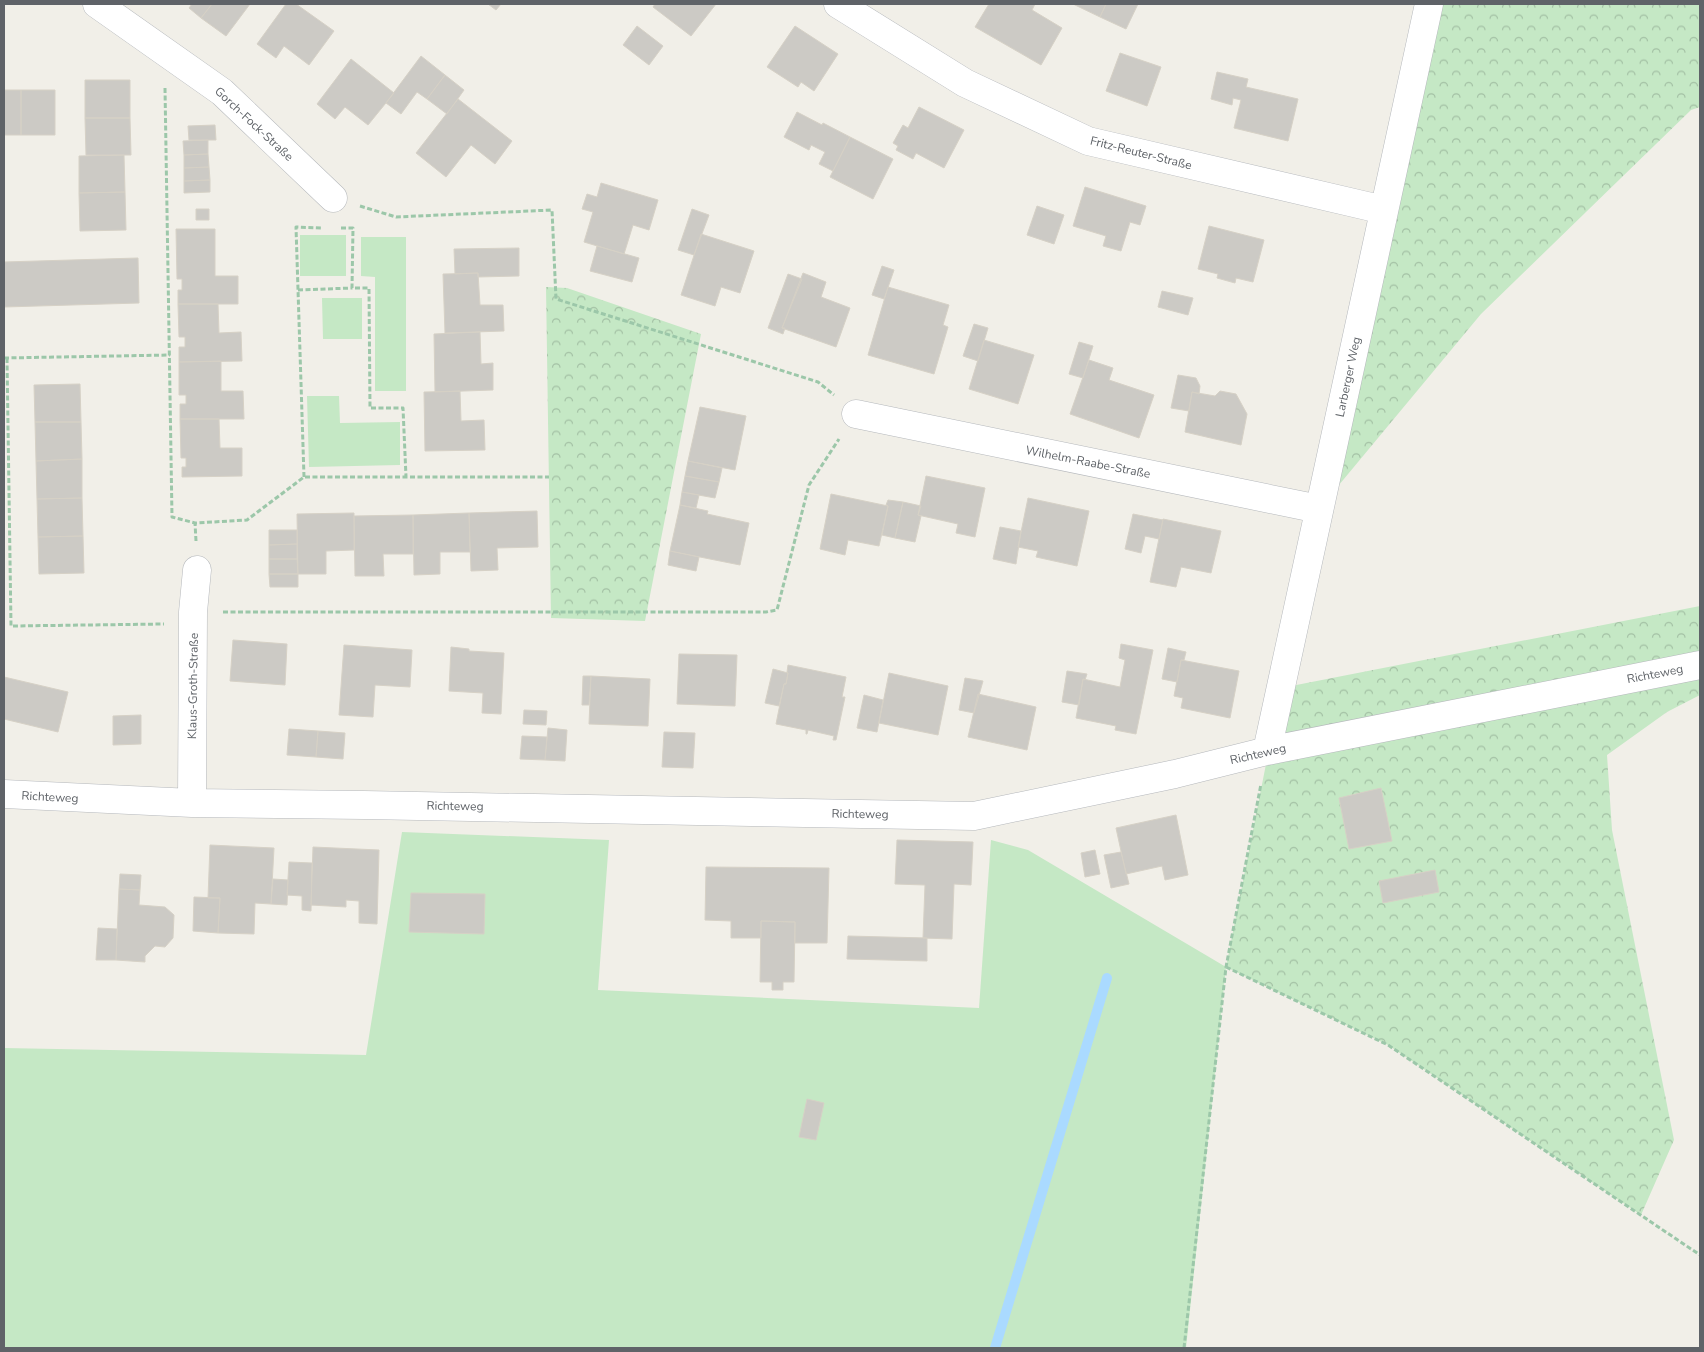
<svg xmlns="http://www.w3.org/2000/svg" width="1704" height="1352" font-family="'Nunito Sans',sans-serif">
<style>
.green{fill:#c5e8c5}
.forest{fill:url(#forest-crowns)}
.lines{fill:none;stroke-linecap:round;stroke-linejoin:round}
.stream{stroke:#aadaff;stroke-width:10}
.building{fill:#cccac5;stroke:#d6d1c6}
.minor-casing{stroke:#b5b8bc;stroke-width:29}
.path{stroke:#9cc7a9;stroke-width:3;stroke-dasharray:5 2.5;stroke-linecap:butt}
.minor{stroke:#fff;stroke-width:28}
.labels{text-anchor:middle;stroke-width:4;stroke-linejoin:round;paint-order:stroke}
.street-label{font-size:12px;fill:#5f6368;stroke:#fff}
</style>
<defs>
<pattern id="forest-crowns" width="20" height="18" patternUnits="userSpaceOnUse" patternTransform="scale(1.25)"><rect width="20" height="18" fill="#c5e8c5"/><path d="M2 6a3 3 0 1 1 6 0M12 15a3 3 0 1 1 6 0" fill="none" stroke="#a3c0a4"/></pattern>
</defs>
<rect width="100%" height="100%" fill="#f1efe8"/>
<!-- green -->
<path class="green" d="M300 235H346V276H300Z
M361 237H406V391H375V277L361 276Z
M322 298H362V339H323Z
M307 396H339L340 423 400 422V465L309 467Z
M402 832 609 840 598 990 979 1008 991 840 1028 850 1226 967 1186 1348H4V1048L366 1055Z"/>
<!-- forest -->
<path class="forest" d="M1440 4H1700V107L1691 110 1481 314 1319 509Z
M546 287 567 288 701 334 645 621 551 618Z
M1700 606V695L1667 712 1607 755 1612 830 1674 1140 1641 1215 1388 1045 1226 967 1281 688Z"/>
<g class="lines">
<!-- stream -->
<path class="stream" d="M995 1348 1107 978"/>
</g>
<!-- building -->
<path class="building" d="M192 4H212L201 18 189 8Z
M212 4H250L226 36 201 18Z
M286 4H296L334 31 309 65 284 46 276 58 257 44Z
M488 4H501L496 10Z
M655 4H716L691 36 653 7Z
M989 4H1035L1032 10 1062 28 1041 65 975 27Z
M1073 4H1106L1100 17Z
M1106 4H1138L1126 29 1100 17Z
M637 26 663 46 649 65 623 45Z
M795 26 838 54 814 91 801 82 798 87 767 67Z
M1120 53 1161 67 1147 106 1106 91Z
M421 56 445 75 427 99 417 92 401 114 386 103Z
M351 59 394 93 368 125 345 107 335 119 317 104Z
M1217 72 1248 79 1246 87 1298 99 1288 141 1234 128 1241 100 1233 98 1232 105 1211 99Z
M445 75 464 90 447 114 427 99Z
M85 80H130V118H85Z
M4 90H21V135H4Z
M21 90H55V135H21Z
M458 99 512 141 495 164 471 145 446 177 416 153Z
M919 107 964 130 944 168 916 153 913 159 896 150 898 146 893 143 903 125 908 128Z
M797 112 822 125 823 123 850 137 833 171 819 164 825 152 811 145 809 150 784 137Z
M85 118H130L131 155H86Z
M215 125 216 140H189L188 126Z
M850 137 893 159 873 199 830 177Z
M208 140V154L184 155 183 141Z
M208 154 209 167 184 168V155Z
M124 155 125 192 79 193V156Z
M209 167 210 180 184 181V168Z
M210 180V192L184 193V181Z
M601 183 658 200 649 230 633 225 624 254 584 242 593 212 582 209 587 194 597 197Z
M1085 187 1146 206 1140 225 1130 222 1121 251 1103 246 1106 236 1073 226Z
M125 192 126 230 80 231 79 193Z
M1037 206 1064 215 1054 244 1027 235Z
M196 209H209V220H196Z
M692 209 709 215 694 255 678 250Z
M1209 226 1264 240 1253 282 1236 278 1235 283 1217 278 1218 274 1198 269Z
M176 229H215V276H238V304H178V290H182V279H177Z
M701 234 754 251 740 293 721 287 715 306 681 295Z
M597 246 639 258 632 282 590 271Z
M519 248V276L478 277V273L455 274 454 249Z
M138 258 139 303 4 307V262Z
M882 266 894 270 884 299 872 295Z
M478 273 480 305H503L504 331 445 333 443 274Z
M803 273 826 282 821 297 850 308 836 347 782 328Z
M788 274 802 279 782 328H785L783 334 768 328Z
M888 287 949 305 943 325 948 327 934 374 868 355Z
M1162 291 1193 298 1188 315 1158 307Z
M178 304H218L219 333 241 332 242 361 179 362V347H185V337H179Z
M974 324 988 328 978 361 963 356Z
M480 332 481 364 493 363V390L435 392 434 334Z
M984 340 1034 355 1018 404 969 389Z
M1079 342 1093 346 1083 378 1069 374Z
M1089 360 1113 368 1109 380 1154 395 1139 438 1070 414Z
M221 361V391H243L244 419H180V404H186V395H179V362Z
M1178 375 1196 378 1200 386 1199 394 1192 392 1189 411 1171 408Z
M80 384 81 422H35L34 385Z
M460 391 461 421 484 420 485 450 425 451 424 392Z
M1220 391 1236 394 1247 414 1241 445 1185 432 1192 392 1215 396Z
M700 407 746 416 735 470 688 461Z
M180 419H219L220 448H242V476L182 477V467H186V458H181Z
M35 422H81L82 459 36 461Z
M82 459V498L37 499 36 461Z
M688 461 722 468 719 482 685 476Z
M685 476 719 482 715 498 682 492Z
M926 476 985 488 975 537 956 533 958 524 918 515Z
M682 492 699 495 696 508 680 505Z
M831 494 888 506 879 546 848 540 845 555 820 549Z
M82 498 83 536 38 537 37 499Z
M1028 498 1089 511 1077 566 1036 557 1038 551 1018 547Z
M888 500 903 502 895 538 882 535 888 506 886 505Z
M903 502 921 506 918 515 921 516 915 542 895 538Z
M680 505 708 511 707 514 749 523 740 565 670 551Z
M537 511 538 547 497 548 498 570 471 571 469 513Z
M354 513V550L326 551V574H298L297 514Z
M469 513 470 552H440V574L414 575 413 515Z
M1133 514 1163 520 1159 539 1145 536 1141 553 1125 549Z
M413 515V554H383L384 576H355L354 516Z
M1163 519 1221 531 1211 573 1181 567 1176 587 1150 582Z
M1000 527 1021 531 1016 564 993 559Z
M269 530H297V544L269 545Z
M83 536 84 573 39 574 38 537Z
M297 544V559H269V545Z
M670 551 699 557 696 571 668 565Z
M269 559H297L298 574H269Z
M269 574H298V587H270Z
M233 640 287 644 285 685 230 681Z
M1121 644 1153 650 1136 734 1115 730 1116 726 1076 718 1083 679 1120 687 1125 660 1119 658Z
M344 645 412 650 410 687 375 685 373 717 339 715Z
M451 647 469 649V651L504 653 501 714 482 713 483 693 449 691Z
M1168 648 1186 652 1184 660H1181L1177 682 1162 679Z
M679 654 737 655 735 706 677 704Z
M1181 660 1239 671 1230 718 1181 708 1183 698 1174 696Z
M788 665 846 677 842 697H845L836 740H833L834 736 808 730 807 734H806V730L776 724 784 684H786L788 673 787 672Z
M773 669 788 673 786 684H784L779 706 765 703Z
M1067 671 1087 674 1085 680 1083 679 1079 705 1062 702Z
M889 673 948 686 938 735 879 723Z
M583 676H591L589 705H582Z
M591 676 650 679 648 726 589 724Z
M4 677 68 692 58 732 4 719Z
M965 678 983 681 974 713 959 710Z
M978 694 1036 707 1027 750 968 737Z
M864 695 883 700 877 732 857 728Z
M524 710 547 711 546 725 523 724Z
M141 715V744L113 745V716Z
M548 728 567 730 565 761 545 760Z
M289 729 318 731 316 757 287 755Z
M318 731 345 733 343 759 316 757Z
M664 732 695 733 693 768 662 767Z
M522 736 547 737 545 760 520 759Z
M1381 788 1392 841 1349 849 1339 798Z
M1176 815 1188 875 1165 880 1162 866 1126 874 1116 828Z
M897 840 973 842 971 885 954 884 952 939 923 938 925 885 895 884Z
M210 845 274 848 271 904 255 903 254 934 218 933 220 898H208Z
M313 847 379 850 377 924 359 923V901L346 900V907L311 905Z
M1095 850 1100 874 1085 877 1081 853Z
M1121 852 1129 884 1111 888 1104 855Z
M289 862 312 863 311 911 302 910V896L287 895Z
M706 867 829 868 827 943H795V922L761 921V938H731V921L705 920Z
M1435 870 1439 892 1383 903 1379 881Z
M120 874 141 875 140 890 119 889Z
M273 879 288 880 287 905 271 904Z
M119 889 140 890 139 905 165 907 174 915 173 938 165 947 155 946 145 956V962L116 960Z
M411 893 485 894 484 934 409 932Z
M194 897 220 898 218 933 193 931Z
M761 921 795 922 794 982H783V990H772V982H760Z
M98 928 117 929 116 960H96Z
M848 936 927 938V961L847 959Z
M807 1099 824 1103 816 1140 799 1137Z"/>
<g class="lines">
<!-- minor casing -->
<g class="minor-casing">
<path id="minor" d="M97 4 222 92 333 198
M838 4 965 83 1088 141 1384 210
M856 414 1319 509
M1267 751 1429 4
M4 794 192 803 364 805 974 816 1175 774 1267 751 1700 665
M192 803 193 612 197 570"/>
</g>
<!-- path -->
<path class="path" d="M165 88 172 517 195 523
M360 206 396 217 552 210 556 299 818 382 834 395
M341 228H353L352 288H369L370 408H403L406 477
M298 290 352 288
M4 358 170 355
M7 358 11 626 164 624
M304 477 296 227 322 228
M196 541 195 523 247 520 304 477H549
M223 612H766L777 610 809 485 839 439
M1226 967 1388 1045 1700 1255
M1184 1348 1226 967 1261 784"/>
<!-- minor -->
<use href="#minor" class="minor"/>
</g>
<g class="labels">
<!-- street labels -->
<g class="street-label">
<text transform="translate(254 124) rotate(43)" y="4">Gorch-Fock-Straße</text>
<text transform="translate(1141 153) rotate(14)" y="4">Fritz-Reuter-Straße</text>
<text transform="translate(1348 377) rotate(-78)" y="4">Larberger Weg</text>
<text transform="translate(1088 462) rotate(11)" y="4">Wilhelm-Raabe-Straße</text>
<text transform="translate(1655 674) rotate(-11)" y="4">Richteweg</text>
<text transform="translate(193 686) rotate(-89)" y="4">Klaus-Groth-Straße</text>
<text transform="translate(1258 754) rotate(-13)" y="4">Richteweg</text>
<text transform="translate(50 797) rotate(3)" y="4">Richteweg</text>
<text transform="translate(455 806) rotate(1)" y="4">Richteweg</text>
<text transform="translate(860 814) rotate(1)" y="4">Richteweg</text>
</g>
</g>
<!-- border -->
<rect width="1704" height="1352" fill="none" stroke="#5f6368" stroke-width="10"/>
</svg>
